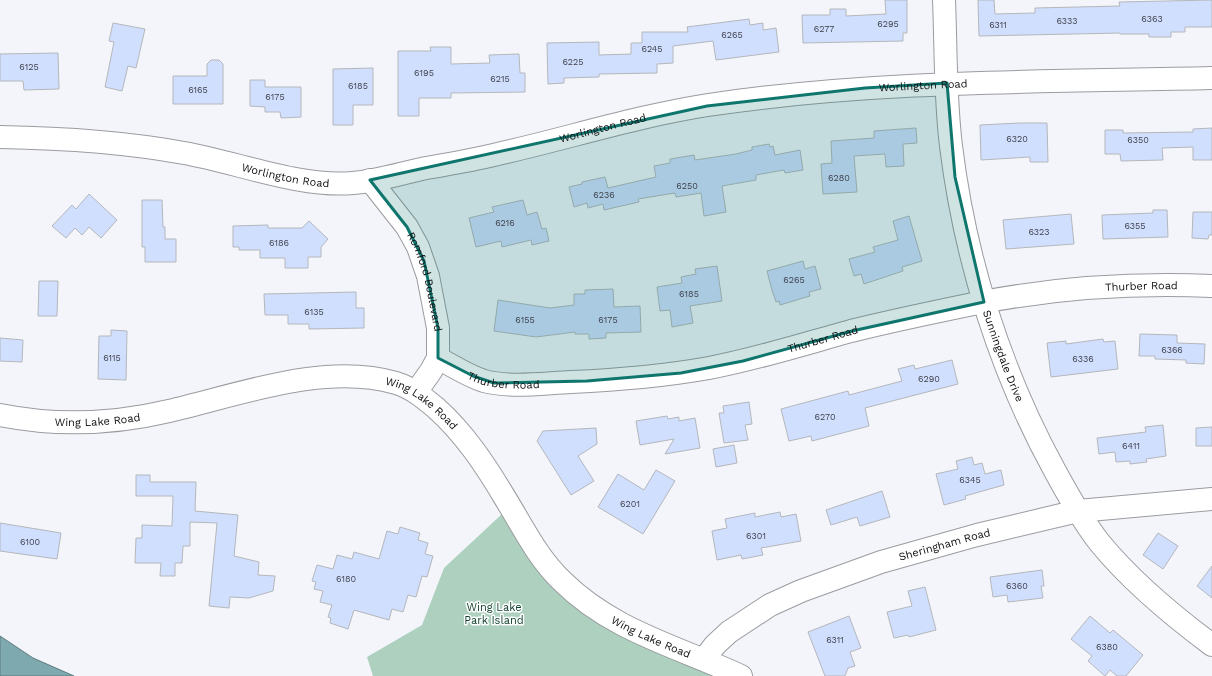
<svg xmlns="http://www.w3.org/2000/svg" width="1212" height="676" font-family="'Work Sans',sans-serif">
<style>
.green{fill:#aed0bf}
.water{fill:#7ea9ae;stroke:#5c7a7f}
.building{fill:#d1dfff;stroke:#b4b7bb}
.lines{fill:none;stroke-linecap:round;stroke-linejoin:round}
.minor-casing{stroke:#9a9ca0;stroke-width:24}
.minor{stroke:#fff;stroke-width:22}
.marked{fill:#0f766e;fill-opacity:0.2;stroke:#0f766e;stroke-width:3;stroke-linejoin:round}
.labels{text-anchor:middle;stroke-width:3;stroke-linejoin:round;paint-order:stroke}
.number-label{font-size:9px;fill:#3f424c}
.street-label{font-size:11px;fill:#0e0e10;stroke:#fff}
.park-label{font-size:11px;fill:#10402e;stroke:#fff}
</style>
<rect width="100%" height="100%" fill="#f3f5fa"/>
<!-- green -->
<path class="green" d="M502 514 548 580 726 676H373L367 657 422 625 444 568Z"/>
<!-- water -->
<path class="water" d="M0 636 33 658 74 676H0Z"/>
<!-- building -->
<path class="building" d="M885 0H907V33H903V41L803 43 802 15H830V9H846V16L886 14Z
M978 0H994L995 14 1035 13V8L1120 6 1119 2 1212 0V27H1185V32H1171V37H1149V34H1120V33L979 36Z
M749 19 750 25 763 23V30L776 28 779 52 716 60 713 41 673 46V63L657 64V73L599 74V77L564 78V83L548 84 547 43 599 42V55L631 54V43H642V32H688L687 27Z
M113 23 145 29 136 68 128 66 122 91 105 87 114 42 109 41Z
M430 47H451V64L490 63 489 55 519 54 520 73H525V92L451 93V98H419V116H398V51H431Z
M58 53 59 89 24 90 23 81H0V54Z
M211 60H219L223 64V104H173V76H207V64Z
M373 68V105H353V125H333V69Z
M250 80H265V87H301V117L281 118 280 112H265V107L250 106Z
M1020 123H1047L1048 162H1030V157L981 160 980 125Z
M916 128 917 143 903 144 904 166 886 167 885 154 854 156 857 192 823 194 821 164 832 163 831 141 874 138V131Z
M1212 128V160H1193V147L1162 148 1163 160 1121 161 1120 154H1105V130H1123V133L1193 132V129Z
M769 144 770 147 773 146 775 155 800 150 803 170 785 173 784 170 756 175V180L722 186 726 212 704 216 701 193 676 197 675 193 638 199 639 202 604 210 603 204 588 208 587 203 574 207 569 187 582 184V182L605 177 608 188 656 177 654 166 670 163V159L694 155 695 160 736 154 752 150V147Z
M89 194 117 220 101 238 89 227 82 235 75 228 66 238 52 226 72 205 76 209Z
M142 200H162L163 227H165V239H176V262H145V247H142Z
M523 200 527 215 537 212 542 229 546 228 549 241 532 245 531 240 502 247 501 241 476 247 469 218 494 212 492 207Z
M1153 210H1167L1168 237 1103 239 1102 215 1153 213Z
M1193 212H1212V235H1209L1208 239 1192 238Z
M1071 214 1074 244 1006 249 1003 220Z
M909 216 922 261 902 267 903 271 864 284 861 274 854 276 849 259 875 252 873 247 898 240 893 221Z
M309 221 328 239 321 247V257H308V268H285V258H260V250H239V247H233V226L268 225V228H302Z
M803 261 805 269 815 266 821 289 809 292 810 296 780 305 779 301 776 302 772 290 767 271Z
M717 266 722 301 690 306 693 323 672 327 670 310 660 311 657 287 682 283 681 277 696 274 695 269Z
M39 281H58L57 316H38Z
M613 289 614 307 640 306 641 332 606 333V338L589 339V334H575V332L536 337 494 331 498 300 550 308 574 305V294H585V290Z
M356 292V308H364V328L309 329V324H288V315H265L264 294Z
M111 330 127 331 126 380 98 379 99 336H111Z
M1140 334 1177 335V343L1205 344 1204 364 1186 363V360L1155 359V356H1139Z
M0 338 23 340 22 362 0 361Z
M1103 339 1104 342 1115 341 1118 369 1051 377 1047 343 1066 341V344Z
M952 360 958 384 865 408 869 426 812 441 811 436 789 441 781 409 848 391 849 395 883 386 902 381 898 369 914 365 915 369Z
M749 402 752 424 745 425 748 440 724 443 719 413H724L723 406Z
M667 416 668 419 679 417V421L695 418 700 448 665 454 674 439 640 445 636 421Z
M1163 425 1166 456 1146 459 1147 462 1130 464V461L1116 462 1115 452 1099 454 1097 438 1146 432 1145 427Z
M1212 427V446H1196V428Z
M596 428 597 444 578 456 594 481 571 495 537 441 543 431Z
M734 445 737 463 716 467 713 449Z
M972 457 974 465 982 463 985 474 1001 470 1004 485 965 496 966 499 944 505 936 474 958 469 956 461Z
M656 470 675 481 643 534 598 507 618 474 644 490Z
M136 475H150V482H196L195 511 238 515 234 556 259 562 258 575 275 576 273 591 249 598 230 597 229 608 209 606 217 523 190 522V546H183L182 563H175V576H160L161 563H135L136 538H142V525L172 526 173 496H136Z
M882 491 890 517 860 526 857 517 831 525 826 510Z
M780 512 781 517 796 514 801 541 761 548 763 555 742 559 741 555 717 560 712 531 727 528 725 519 755 513V517Z
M0 523 61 533 57 559 0 551Z
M400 527 420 533 418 540 428 543 425 554 433 556 427 577 422 576 416 597 408 595 403 612 392 609 389 620 354 610 348 629 330 623 331 618 328 617 332 605 320 602 323 591 314 589 316 582 312 581 317 565 333 569 337 555 352 559 354 552 379 559 387 531 398 534Z
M1158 533 1178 546 1163 569 1143 555Z
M1212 566V598L1197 586Z
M1042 570 1044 586H1041L1043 598 1008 602 1007 595 993 597 990 577Z
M925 587 936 630 909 637 908 635 894 638 887 612 912 606 908 591Z
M849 616 861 648 850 652 855 666 848 668 845 676H825L808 632Z
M1090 616 1110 633 1113 630 1143 655 1126 676H1117L1110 670 1105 676 1088 661 1092 656 1071 639Z"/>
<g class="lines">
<!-- minor casing -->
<g class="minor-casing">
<g id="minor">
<path id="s1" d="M944 0C946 48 945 98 951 146 965 259 1000 371 1055 471 1068 495 1082 520 1099 542 1130 580 1173 616 1212 645"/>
<path id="s2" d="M0 137C61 138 124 142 184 153 236 162 301 188 353 183 378 181 402 173 426 168 444 165 462 162 480 158 556 142 631 117 708 105 875 80 1044 82 1212 78"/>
<path id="s3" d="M370 180 407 227 418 247 428 276 438 328V358L431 371 416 392"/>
<path id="s4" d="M438 358C453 366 468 376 484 381 511 388 544 383 571 382 618 380 664 376 709 368 757 359 804 344 851 331 895 320 939 311 983 302 1056 288 1138 283 1212 286"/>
<path id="s5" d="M0 415C55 426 114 424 169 411 239 395 324 362 396 383 412 388 424 398 436 408 465 434 486 466 505 498 523 527 537 557 562 581 612 631 679 647 741 676"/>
<path id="s6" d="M704 659 715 645 729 632 770 605 801 591 881 562 977 535 1078 511 1212 499"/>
</g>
</g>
<!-- minor -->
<use href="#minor" class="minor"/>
</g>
<!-- marked area -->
<path class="marked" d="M947 83 955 177 984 302 852 331 743 361 681 373 587 381 494 383 473 376 438 358V328L424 261 407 227 370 180 707 106 865 88Z"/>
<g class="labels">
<!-- number labels -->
<g class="number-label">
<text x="1152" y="22">6363</text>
<text x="1067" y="24">6333</text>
<text x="888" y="27">6295</text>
<text x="998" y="28">6311</text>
<text x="824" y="32">6277</text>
<text x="732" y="38">6265</text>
<text x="652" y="52">6245</text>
<text x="573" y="65">6225</text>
<text x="29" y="70">6125</text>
<text x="424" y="76">6195</text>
<text x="500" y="82">6215</text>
<text x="358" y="89">6185</text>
<text x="198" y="93">6165</text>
<text x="275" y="100">6175</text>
<text x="1017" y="142">6320</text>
<text x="1138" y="143">6350</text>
<text x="839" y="181">6280</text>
<text x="687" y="189">6250</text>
<text x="604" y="198">6236</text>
<text x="505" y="226">6216</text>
<text x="1135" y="229">6355</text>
<text x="1039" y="235">6323</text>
<text x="279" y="246">6186</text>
<text x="794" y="283">6265</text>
<text x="689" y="297">6185</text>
<text x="314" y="315">6135</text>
<text x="525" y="323">6155</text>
<text x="608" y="323">6175</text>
<text x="1172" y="353">6366</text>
<text x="112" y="361">6115</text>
<text x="1083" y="362">6336</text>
<text x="929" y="382">6290</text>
<text x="825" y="420">6270</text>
<text x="1131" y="449">6411</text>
<text x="970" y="483">6345</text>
<text x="630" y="507">6201</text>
<text x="756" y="539">6301</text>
<text x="30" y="545">6100</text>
<text x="346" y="582">6180</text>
<text x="1017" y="589">6360</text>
<text x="835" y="643">6311</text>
<text x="1107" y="650">6380</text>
</g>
<!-- street labels -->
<g class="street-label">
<text dy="4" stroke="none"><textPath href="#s2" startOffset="937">Worlington Road</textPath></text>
<text dy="4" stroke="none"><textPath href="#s2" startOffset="613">Worlington Road</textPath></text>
<text dy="4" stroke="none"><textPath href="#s2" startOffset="289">Worlington Road</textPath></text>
<text dy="4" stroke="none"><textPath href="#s3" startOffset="118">Romford Boulevard</textPath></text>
<text dy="4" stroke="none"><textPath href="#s4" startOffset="719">Thurber Road</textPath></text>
<text dy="4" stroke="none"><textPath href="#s4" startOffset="395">Thurber Road</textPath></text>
<text dy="4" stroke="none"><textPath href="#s1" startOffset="363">Sunningdale Drive</textPath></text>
<text dy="4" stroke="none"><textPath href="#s4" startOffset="71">Thurber Road</textPath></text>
<text dy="4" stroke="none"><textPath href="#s5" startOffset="434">Wing Lake Road</textPath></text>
<text dy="4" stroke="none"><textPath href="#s5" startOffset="98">Wing Lake Road</textPath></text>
<text dy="4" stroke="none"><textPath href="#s6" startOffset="271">Sheringham Road</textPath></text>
<text dy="4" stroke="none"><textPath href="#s5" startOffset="770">Wing Lake Road</textPath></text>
</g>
<!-- park labels -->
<g class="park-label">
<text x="494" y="611">Wing Lake<tspan x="494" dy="13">Park Island</tspan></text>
</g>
</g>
</svg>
